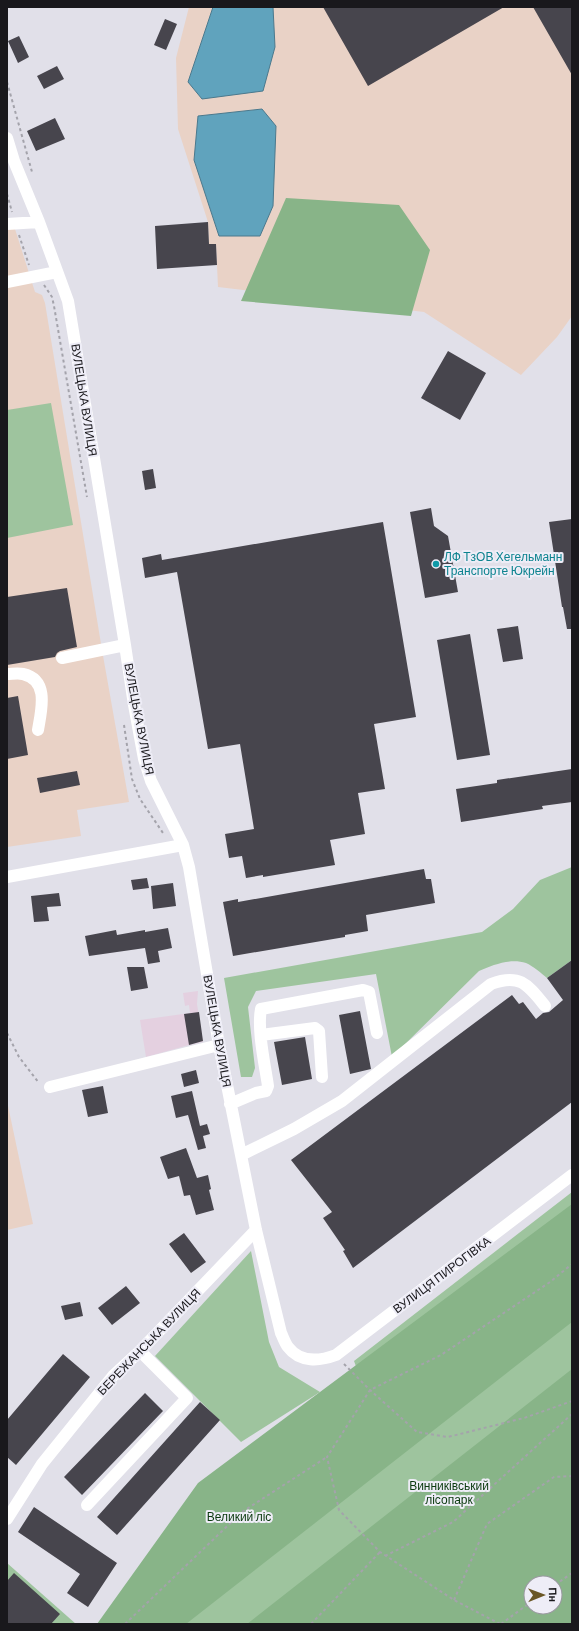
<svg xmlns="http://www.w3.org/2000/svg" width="579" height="1631" font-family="Barlow,sans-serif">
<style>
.commercial{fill:#e4d0e0}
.industrial{fill:#e9d2c6}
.green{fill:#9ec49e;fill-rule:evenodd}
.forest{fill:#88b488;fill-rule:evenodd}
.water{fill:#60a3bd;stroke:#4b798d}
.building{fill:#47454d}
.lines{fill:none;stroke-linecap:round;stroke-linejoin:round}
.path{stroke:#a4a3ab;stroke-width:2;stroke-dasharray:3 3;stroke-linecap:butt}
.minor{stroke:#fff;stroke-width:12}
.culture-dot{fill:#0f9aa8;stroke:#eeedf7;stroke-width:1.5}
.labels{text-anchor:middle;stroke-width:4;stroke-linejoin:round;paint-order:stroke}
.street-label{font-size:12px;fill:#19181c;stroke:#eeedf7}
.culture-label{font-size:12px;fill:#0d838f;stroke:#eeedf7;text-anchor:start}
.park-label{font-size:12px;fill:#0b3a0f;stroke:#eeedf7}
</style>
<rect width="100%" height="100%" fill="#e1e0e9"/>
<!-- commercial -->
<path class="commercial" d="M198 991 197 1004 203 1042 189 1045 146 1057 140 1020 190 1013 189 1005 185 1006 183 993Z"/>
<!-- industrial -->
<path class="industrial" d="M189 7H572V316L557 337 521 375 424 312 218 287 216 244H209L208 222 178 129 176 58Z
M7 229H15L35 292 42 295 45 303 102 650 129 802 77 810 81 836 7 847Z
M7 1101 33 1224 7 1230Z"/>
<!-- green -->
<path class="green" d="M51 403 73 525 7 538V410Z
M572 867V960L547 978C541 973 533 966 526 963 510 958 493 965 479 971L392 1057 376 974 256 991 248 1007 255 1068 252 1077H241L224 978 482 932 513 909 540 880Z
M572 1192V1624H136L366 1393 354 1361ZM531 1583H555V1607H531Z
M251 1251 269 1342 279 1367 320 1392 241 1442 155 1356Z
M7 1563 76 1624H18L7 1614Z"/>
<!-- forest -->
<path class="forest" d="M286 198 399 205 430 250 411 316 241 301Z
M572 1204V1322L186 1624H97L198 1483Z
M572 1369V1624H247ZM531 1583H555V1607H531Z"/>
<!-- water -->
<path class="water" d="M213 7H273L275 47 263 91 202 99 188 82Z
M262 109 276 126 273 206 260 236H219L194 160 198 116Z"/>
<!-- building -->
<path class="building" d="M323 7H504L368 86Z
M533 7H572V75Z
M165 19 177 24 166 50 154 45Z
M19 36 29 57 18 63 8 41Z
M57 66 64 79 44 89 37 76Z
M55 118 65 139 36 151 27 131Z
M208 222 209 244H216L217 265 157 269 155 226Z
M448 351 486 373 460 420 421 398Z
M153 469 156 488 145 490 142 471Z
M431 508 434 526 448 536 458 592 425 598 410 512Z
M572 519V629H567L563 607H562L549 522Z
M383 522 416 717 374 724 385 789 358 793 365 834 330 840 335 865 263 877V875L246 878 242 856 229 858 225 834 254 829 240 744 208 749 177 572 145 578 142 558 161 554 162 560Z
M67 588 77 647 60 651 57 653 55 657 7 665V597Z
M518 626 523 659 503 662 497 629Z
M470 634 490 755 457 760 437 640Z
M18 696 28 755 7 759V698Z
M572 769V802L542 806 543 809 461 822 456 789 497 783V780Z
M77 771 80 785 40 793 37 778Z
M424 869 426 879H431L435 903 366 915 368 931 345 935V937L233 956 223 902 238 899V902Z
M147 878 149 888 133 890 131 880Z
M173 883 176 906 153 909 151 886Z
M59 893 61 906 47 907 49 921 34 922 31 896Z
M168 928 172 948 158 951 160 962 148 964 145 948 89 956 85 936 116 930 117 935 145 930V932Z
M572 960V1102L353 1268 343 1251 345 1250 323 1218 332 1212 291 1160 512 995 519 1004 523 1002 536 1019 543 1013 549 1012 563 1000 547 978Z
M127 967H144L148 988 131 991Z
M360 1011 371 1069 350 1074 339 1015Z
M199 1012 203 1041 189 1045 184 1014Z
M305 1037 312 1079 282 1085 274 1042Z
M196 1070 199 1083 184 1087 181 1074Z
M103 1086 108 1113 88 1117 82 1090Z
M192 1091 200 1126 207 1124 210 1134 203 1136 206 1148 198 1150 188 1115 176 1118 171 1096Z
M186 1148 197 1178 208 1175 211 1189 209 1190 214 1210 196 1215 190 1195 184 1196 179 1176 168 1179 160 1157Z
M184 1233 206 1262 191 1273 169 1244Z
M126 1286 140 1303 112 1325 98 1308Z
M80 1302 83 1316 65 1320 61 1306Z
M63 1354 90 1377 16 1465 7 1457V1420Z
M145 1393 163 1411 82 1495 64 1477Z
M200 1402 220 1420 117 1535 97 1517Z
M34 1507 117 1563 88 1607 67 1593 80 1574 18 1532Z
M14 1573 60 1614 51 1624H7V1581Z"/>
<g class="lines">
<!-- path -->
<path class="path" d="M7 82 32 172
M7 194 12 212
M19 235 29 265
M44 285 52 297 54 306 87 497
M124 725 132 779 140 799 163 833
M7 1033 19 1057 39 1083
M344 1364 370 1390 417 1432 448 1437 524 1418 572 1401
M385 1556 453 1522 572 1414
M555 1585 572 1573
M454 1600 487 1524 554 1477 572 1476
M125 1624 242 1512 327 1457
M311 1624 380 1552
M500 1624 454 1600 380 1552 339 1510 327 1457 370 1390 441 1355 550 1282 572 1264
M501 1624 531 1602"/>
<!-- minor -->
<path class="minor" d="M7 138 14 161 39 222 68 301 125 645 134 705 144 759 151 781 183 845 189 867 219 1045 256 1230 281 1333C283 1337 285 1343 288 1347 300 1363 320 1361 336 1355L572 1175
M7 224 39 222
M7 282 57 272
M62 658 125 645
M7 674C12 674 18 673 23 674 50 680 41 711 38 730
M7 877 183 845
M261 1035 315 1028 319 1031 322 1077
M50 1087 219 1045
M230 1104 256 1093 266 1091 268 1086C265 1065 257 1030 261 1009L363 990 369 992 377 1033
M241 1155 294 1129 342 1101 491 984C520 973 528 985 545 1006
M87 1505 187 1398 140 1351
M7 1519 42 1464 113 1376 140 1351 256 1230"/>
</g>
<!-- markers -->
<circle class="culture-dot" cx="436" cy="564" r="4"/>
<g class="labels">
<!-- street labels -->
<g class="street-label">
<text transform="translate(84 400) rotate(81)" y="4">ВУЛЕЦЬКА ВУЛИЦЯ</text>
<text transform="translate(139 719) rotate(79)" y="4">ВУЛЕЦЬКА ВУЛИЦЯ</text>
<text transform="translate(217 1031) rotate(80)" y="4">ВУЛЕЦЬКА ВУЛИЦЯ</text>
<text transform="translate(442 1275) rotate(-37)" y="4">ВУЛИЦЯ ПИРОГІВКА</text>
<text transform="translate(149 1342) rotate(-46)" y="4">БЕРЕЖАНСЬКА ВУЛИЦЯ</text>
</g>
<!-- culture labels -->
<g class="culture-label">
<text x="444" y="561">ЛФ ТзОВ Хегельманн<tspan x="444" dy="14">Транспорте Юкрейн</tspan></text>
</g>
<!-- park labels -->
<g class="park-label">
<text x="449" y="1490">Винниківський<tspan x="449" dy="14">лісопарк</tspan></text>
<text x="239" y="1521">Великий ліс</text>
</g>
</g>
<!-- border -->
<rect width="579" height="1631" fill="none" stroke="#19181c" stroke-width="16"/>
<!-- north arrow -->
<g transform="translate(543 1595) rotate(89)"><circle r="19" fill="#eeedf7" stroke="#99989f"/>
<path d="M0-3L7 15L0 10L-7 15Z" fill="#6a5625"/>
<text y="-6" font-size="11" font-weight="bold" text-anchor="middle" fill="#19181c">Пн</text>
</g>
</svg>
